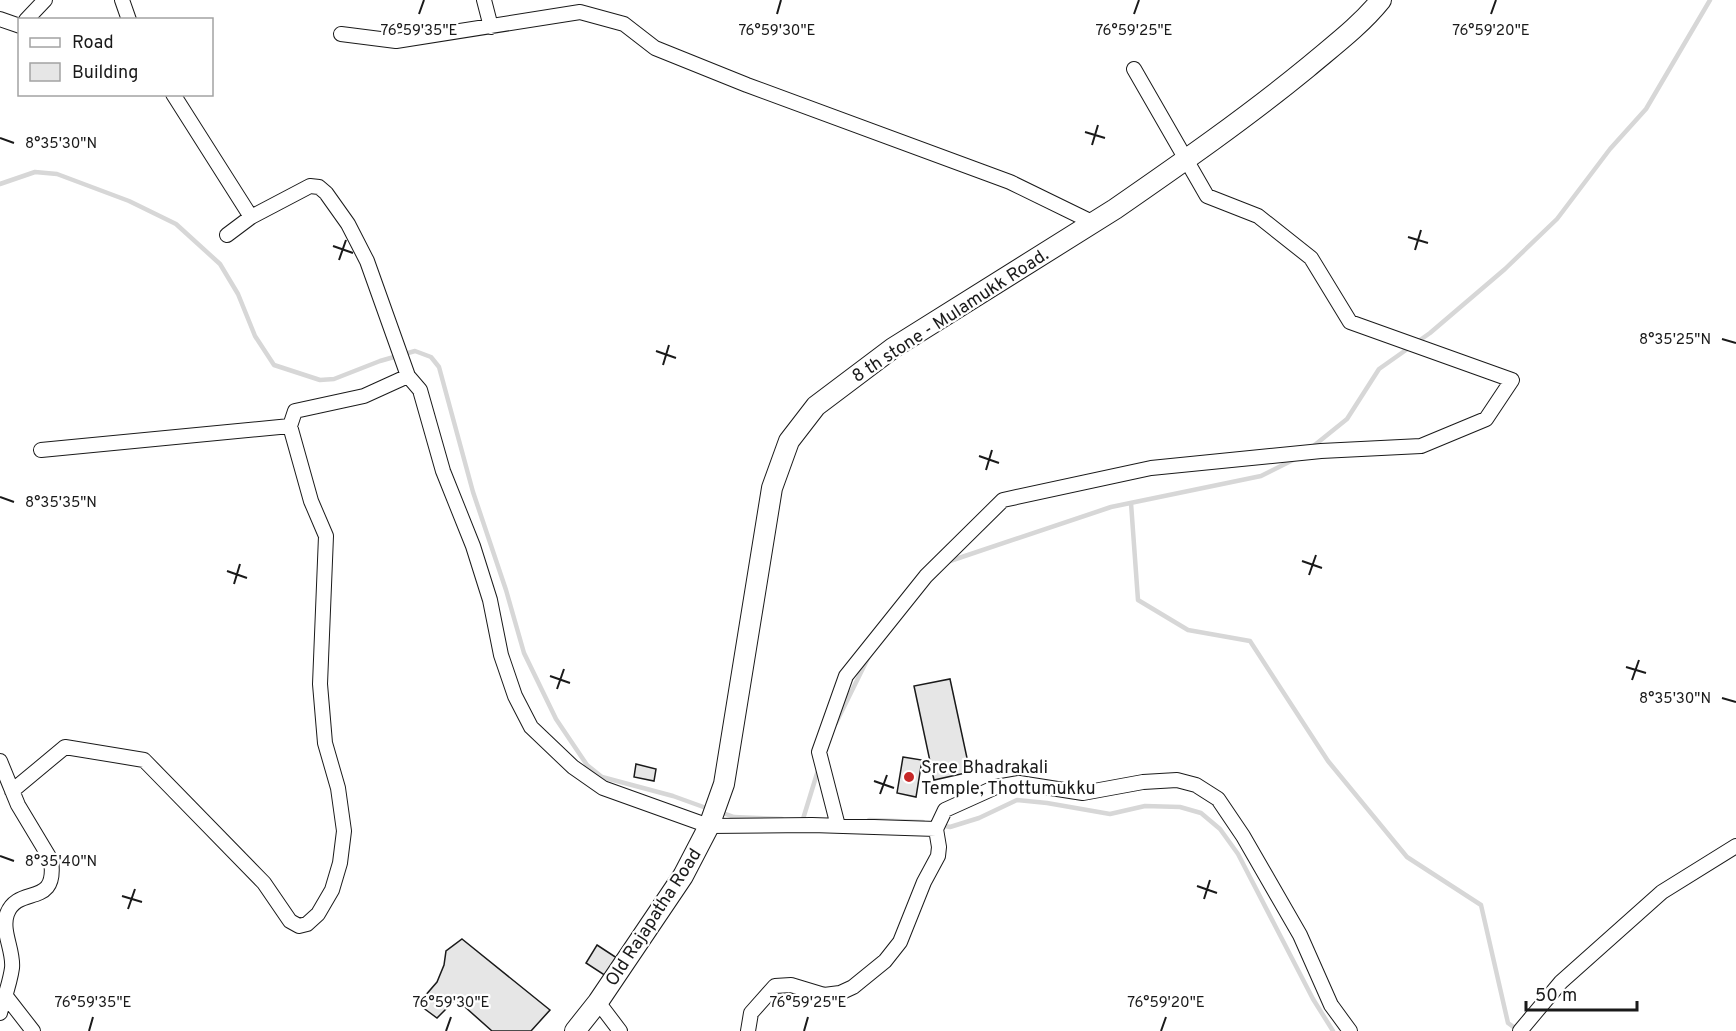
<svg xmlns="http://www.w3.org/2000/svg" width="1736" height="1031" font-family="Overpass,sans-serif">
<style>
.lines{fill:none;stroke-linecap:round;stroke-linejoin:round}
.stream{stroke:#d7d7d7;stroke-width:4.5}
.building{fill:#e6e6e6;stroke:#1a1a1a;stroke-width:1.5}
.street-casing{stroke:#1a1a1a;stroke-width:16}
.secondary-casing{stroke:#1a1a1a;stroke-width:22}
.street{stroke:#fff;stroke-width:14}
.secondary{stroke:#fff;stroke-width:20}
.ticks{fill:none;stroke:#1a1a1a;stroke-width:2}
.poi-dot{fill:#c62828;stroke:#fff;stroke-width:2}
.labels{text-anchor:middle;stroke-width:4.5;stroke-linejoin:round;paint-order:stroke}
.street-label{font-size:18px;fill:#1a1a1a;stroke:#fff}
.poi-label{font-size:18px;fill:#1a1a1a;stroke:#fff;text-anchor:start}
.ticks-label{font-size:15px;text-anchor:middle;fill:#1a1a1a;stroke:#fff;stroke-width:4.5;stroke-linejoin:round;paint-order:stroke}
</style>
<rect width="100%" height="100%" fill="#fff"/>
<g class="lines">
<!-- stream -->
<path class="stream" d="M0 184 35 172 57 174 129 201 176 224 220 264 238 294 255 336 274 365 320 380 334 379 380 361 415 351 431 357 439 367 473 492 506 590 524 653 556 719 587 765 602 777 673 796 709 809
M1311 448 1347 419 1379 369 1430 333 1505 269 1557 219 1610 149 1646 109 1710 0
M1131 503 1138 600 1188 630 1250 641 1328 761 1407 857 1481 905 1508 1023 1519 1031
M947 562 1111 507 1261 476 1297 458
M836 723 868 658
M720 812 734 817 782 819
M803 819 819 767
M869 820 923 822
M940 825 950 827 979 818 1017 800 1047 803 1110 814 1145 806 1180 807 1201 813 1220 829 1238 854 1313 999 1333 1031"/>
</g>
<!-- building -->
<path class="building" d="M950 679 970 772 934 780 914 686Z
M903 757 922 760 916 797 897 793Z
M636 764 656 769 654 781 634 777Z
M462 939 550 1010 531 1031H492L456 999 437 1018 418 1004 437 982 444 965 446 951Z
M597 945 620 960 609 978 586 963Z"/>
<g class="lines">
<!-- street casing -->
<g class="street-casing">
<path id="street" d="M122 0 129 20
M484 0 491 27
M0 19 20 26
M26 20 45 0
M341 34 396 41 580 12 624 24 655 48 747 85 1010 182 1094 223
M173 94 251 217 310 186 319 187 326 193 348 224 367 261 408 376 420 390 443 471 473 546 490 600 501 655 515 696 531 727 573 767 603 788 709 826 812 825 936 829
M227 235 251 217
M41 450 290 426
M0 761 18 805 51 860C58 909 18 884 7 914 1 931 14 951 12 968 10 983 4 999 0 1013
M12 791 65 747 144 760 264 883 290 921 299 926 307 924 318 914 332 890 340 863 344 831 338 788 325 743 320 684 326 536 311 501 290 426 295 411 364 396 408 376
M838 826 819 752 846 676 926 576 1003 500 1151 468 1321 451 1421 446 1486 419 1512 380 1350 322 1311 258 1258 216 1207 196 1134 69
M936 829 945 810 996 787 1019 783 1083 793 1143 782 1177 780 1196 785 1218 799 1243 836 1300 935 1331 1005 1350 1031
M5 995 33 1031
M598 1002 620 1031
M748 1031 751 1013 775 986 791 985 824 995 840 993 853 987 885 961 900 942 924 882 938 856 939 847 936 829
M1520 1031 1561 982 1662 892 1736 846"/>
</g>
<!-- secondary casing -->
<g class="secondary-casing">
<path id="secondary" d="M575 1031 598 1002 683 876 709 826 724 784 772 488 789 441 816 406 893 348 1115 209C1180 164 1246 118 1307 68 1333 46 1360 26 1381 0"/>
</g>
<!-- street -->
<use href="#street" class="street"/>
<!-- secondary -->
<use href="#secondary" class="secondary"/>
</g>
<!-- ticks -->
<path class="ticks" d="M419 14 424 0M777 14 781 0M1134 14 1139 0M1491 14 1496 0M1085 132 1105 138M0 138 14 143M1092 145 1098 125M1408 237 1428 243M333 246 353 253M1415 250 1421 230M339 260 346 240M1722 339 1736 343M656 351 676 358M663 365 669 345M979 456 999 463M986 470 992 450M0 497 14 502M1302 561 1322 568M227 571 247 578M1309 575 1316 555M234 584 240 564M1626 667 1646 673M550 676 570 683M1632 680 1639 660M557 689 564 669M1722 698 1736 702M874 781 894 788M880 794 887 775M0 856 14 861M1197 886 1217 893M122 896 142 902M1204 899 1210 880M128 909 135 889M89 1031 93 1017M446 1031 451 1017M804 1031 808 1017M1161 1031 1166 1017"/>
<!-- markers -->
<circle class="poi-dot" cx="909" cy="777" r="6"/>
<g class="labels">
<!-- street labels -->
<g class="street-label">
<text transform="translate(950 315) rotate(-33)" y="6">8 th stone - Mulamukk Road.</text>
<text transform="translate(653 917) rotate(-57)" y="6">Old Rajapatha Road</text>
</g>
<!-- poi labels -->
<g class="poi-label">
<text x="921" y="773">Sree Bhadrakali<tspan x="921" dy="21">Temple, Thottumukku</tspan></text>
</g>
</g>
<g class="ticks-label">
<text x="419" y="35">76°59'35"E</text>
<text x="777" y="35">76°59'30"E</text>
<text x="1134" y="35">76°59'25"E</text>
<text x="1491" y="35">76°59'20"E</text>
<text x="61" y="148">8°35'30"N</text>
<text x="1675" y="344">8°35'25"N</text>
<text x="61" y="507">8°35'35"N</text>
<text x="1675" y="703">8°35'30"N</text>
<text x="61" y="866">8°35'40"N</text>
<text x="93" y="1007">76°59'35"E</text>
<text x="451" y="1007">76°59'30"E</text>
<text x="1166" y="1007">76°59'20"E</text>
<text x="808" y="1007">76°59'25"E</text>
</g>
<!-- legend -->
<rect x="18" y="18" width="195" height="78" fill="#ffffff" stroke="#a3a3a3" stroke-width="1.5"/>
<rect x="30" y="38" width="30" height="9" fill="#ffffff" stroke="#a3a3a3" stroke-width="1.5"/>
<text x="72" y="48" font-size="18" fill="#1a1a1a">Road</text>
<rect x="30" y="63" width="30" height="18" fill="#e6e6e6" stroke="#a3a3a3" stroke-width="1.5"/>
<text x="72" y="78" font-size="18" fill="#1a1a1a">Building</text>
<!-- scale -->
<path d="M1526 1001v9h111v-9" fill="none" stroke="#1a1a1a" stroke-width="3"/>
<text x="1535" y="1001" font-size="18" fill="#1a1a1a" stroke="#ffffff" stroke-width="4.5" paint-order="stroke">50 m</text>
</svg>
